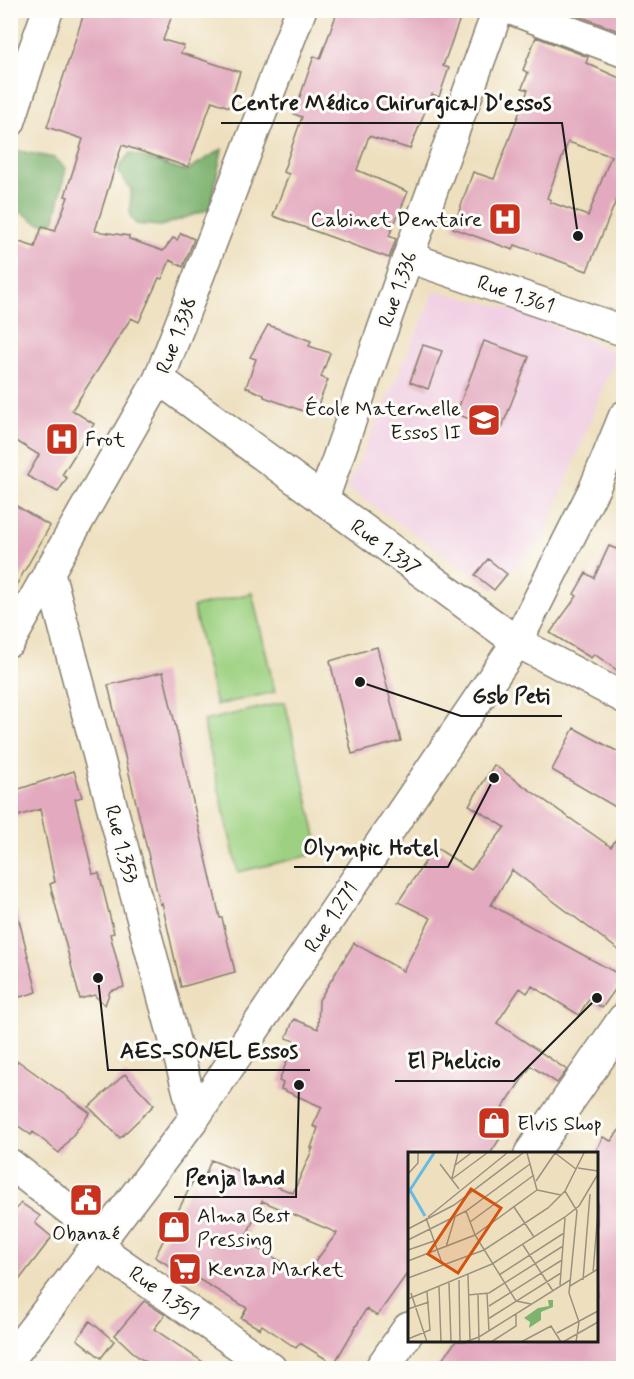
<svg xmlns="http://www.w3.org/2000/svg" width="634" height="1379" font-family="Mynerve,sans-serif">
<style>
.built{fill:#f1d0e3}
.green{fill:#9dd181;stroke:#5c764e;stroke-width:1.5}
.forest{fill:#7eb36f;stroke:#4d6846;stroke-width:1.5}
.building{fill:#e3aabf;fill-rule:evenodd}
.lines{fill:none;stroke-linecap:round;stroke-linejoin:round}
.minor-casing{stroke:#857e6e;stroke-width:33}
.major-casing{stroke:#857e6e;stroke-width:36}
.minor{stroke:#fff;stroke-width:30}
.major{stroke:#fff;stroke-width:33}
.labels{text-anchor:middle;stroke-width:6;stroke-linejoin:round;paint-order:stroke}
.poi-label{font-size:21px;fill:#1c1c1c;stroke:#fdfcf7;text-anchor:start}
.street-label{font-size:21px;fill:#1c1c1c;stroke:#fdfcf7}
.inset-river{fill:none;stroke:#65bbe2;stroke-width:3}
.inset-road{fill:none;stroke:#9a927e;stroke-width:1.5}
.view{fill:#d4530e;fill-opacity:0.15;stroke:#d4530e;stroke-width:3}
.inset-edge{fill:none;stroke:#1c1c1c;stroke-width:3}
.leader{fill:none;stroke:#1c1c1c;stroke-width:2}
.callout-dot{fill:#1c1c1c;stroke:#fdfcf7;stroke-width:2}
.callout-label{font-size:22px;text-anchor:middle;font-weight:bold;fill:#1c1c1c;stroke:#fdfcf7;stroke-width:6;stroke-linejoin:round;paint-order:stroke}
</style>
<rect width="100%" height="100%" fill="#fdfcf7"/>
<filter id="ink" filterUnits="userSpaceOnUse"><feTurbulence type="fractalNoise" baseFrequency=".0167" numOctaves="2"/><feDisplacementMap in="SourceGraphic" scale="12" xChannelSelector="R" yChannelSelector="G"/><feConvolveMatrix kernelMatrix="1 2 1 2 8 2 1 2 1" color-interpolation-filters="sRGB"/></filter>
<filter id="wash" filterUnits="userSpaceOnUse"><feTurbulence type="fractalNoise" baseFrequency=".008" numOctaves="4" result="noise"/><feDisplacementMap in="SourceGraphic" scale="24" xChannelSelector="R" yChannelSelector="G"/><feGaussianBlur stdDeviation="1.35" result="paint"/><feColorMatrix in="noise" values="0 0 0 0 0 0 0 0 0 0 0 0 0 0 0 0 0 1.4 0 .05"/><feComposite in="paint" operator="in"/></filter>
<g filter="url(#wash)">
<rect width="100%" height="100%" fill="#eee0bf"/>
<!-- built -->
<path class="built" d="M435 291 524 312 617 353 543 541 507 574 494 590 475 575 347 488Z"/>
<!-- green -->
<path class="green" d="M252 593 275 692 216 705 193 607Z
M285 702 320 853 238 872 203 721Z"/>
<!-- forest -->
<path class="forest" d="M222 149 210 209 161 226 136 224 130 216 131 189 119 173V167L130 153 186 171Z
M14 150 54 158 66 168 55 220C37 229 34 218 21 212 20 212 11 211 11 211V159Z"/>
<g id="blocks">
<!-- building -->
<path class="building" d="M85 10H174L163 40 184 46 181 53 240 72 229 107 212 101 188 167 122 145 95 231 129 236V239L163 251 173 238 177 240 181 233 194 239 183 267 170 260 162 279 159 278 139 322 131 318 72 410 94 424 62 475 67 478 58 492 27 476 39 455 10 437V239L35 247 42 227 55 231 68 197 65 196 83 139 47 127Z
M338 10H363L378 16 380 10H463L443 66 449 68 439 97 432 94 410 149 369 136 357 170 408 192 389 236 396 239 389 258 273 216 289 174 283 172 302 117 294 114 314 56 320 59Z
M563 10H624V33Z
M536 37 588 57 586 63 624 80V204L616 201 587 271 515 245 513 250 453 228 473 172 494 179 528 90 522 88 528 73 523 70ZM568 142 611 156 588 216 550 202 551 200 547 198Z
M268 325 311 341 309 346 330 353 321 377 328 380 314 415 264 397V395L246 387 256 359 250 357Z
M484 341 529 357 501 430 456 414Z
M423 345 442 351 428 389 410 382Z
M10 502 50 526 10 596Z
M609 546 624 552V675L594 654 591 658 550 633 577 596 574 594 586 573 594 578Z
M488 559 507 574 494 590 475 575Z
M377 647 401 741 352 754 330 661Z
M163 672 220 918H222L235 972 181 987 162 903 160 904 108 685Z
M574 728 624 755V812L552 770Z
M494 765 611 847 624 827V954L512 870 491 905 624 977 602 1008 589 999 579 1015 532 986 527 993 520 988 497 1023 567 1070 557 1083 531 1066 495 1119 508 1126 490 1154H409V1271L377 1316 366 1309 334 1364 300 1343 296 1348 262 1325 260 1329 241 1318 247 1308 180 1268 178 1271 155 1257 193 1181 201 1186 211 1160 293 1193 313 1148H311L318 1128 313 1126 322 1107 281 1089 283 1083 279 1081 295 1041 286 1038 294 1019 318 1029 319 1000 354 943 403 971 431 918 398 902 435 847 471 870 505 827 469 805ZM262 1201 337 1233 305 1275 244 1241Z
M74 771 82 797 75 799 93 874 99 873 114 933 110 934 124 987 110 991 105 1005 94 995 80 999 50 884 55 882 40 809 15 817 10 795V792Z
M17 912 37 992 10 1000V913Z
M18 1061 90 1113 59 1153 33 1132 31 1135 10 1120V1070Z
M125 1074 154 1105 120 1138 89 1107Z
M624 1124V1368H436L456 1341H597V1149L603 1137 611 1141Z
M21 1203 40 1216 35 1223 52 1237 10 1292V1217Z
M144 1301 165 1315 154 1329 212 1368H155L137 1356 115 1335Z
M90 1321 114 1341 101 1358 77 1339Z"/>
</g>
</g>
<g filter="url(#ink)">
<use href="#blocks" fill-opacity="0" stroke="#857e6e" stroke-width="1.5"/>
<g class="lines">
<!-- minor casing -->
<g class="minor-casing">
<path id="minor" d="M513 10 624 52
M10 122 30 60 48 10
M408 257 624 331
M159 379 517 642 624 698
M323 500 408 257 498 10
M49 571 195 1117
M10 641 159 379 301 10
M10 1164 85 1222 112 1257 271 1368
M10 1359 195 1117 517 642 595 487 624 416"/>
</g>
<!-- major casing -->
<g class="major-casing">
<path id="major" d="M531 1154 624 1020
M382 1368 409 1329"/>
</g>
<!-- minor -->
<use href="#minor" class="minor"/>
<!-- major -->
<use href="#major" class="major"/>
</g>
</g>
<!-- icons -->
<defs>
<g id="hospital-square" transform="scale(1.725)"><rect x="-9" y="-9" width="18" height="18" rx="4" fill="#c8321e" stroke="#fdfcf7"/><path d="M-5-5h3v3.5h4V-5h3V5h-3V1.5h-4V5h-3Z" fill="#fff"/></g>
<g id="school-square" transform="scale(1.725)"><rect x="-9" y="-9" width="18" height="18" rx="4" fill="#c8321e" stroke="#fdfcf7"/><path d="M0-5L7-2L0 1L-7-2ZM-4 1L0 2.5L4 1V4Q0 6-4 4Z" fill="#fff"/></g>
<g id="shop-square" transform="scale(1.725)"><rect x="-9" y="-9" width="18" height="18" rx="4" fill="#c8321e" stroke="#fdfcf7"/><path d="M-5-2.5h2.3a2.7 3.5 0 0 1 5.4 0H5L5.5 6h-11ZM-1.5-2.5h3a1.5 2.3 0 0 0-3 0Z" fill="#fff"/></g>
<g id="civic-square" transform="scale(1.725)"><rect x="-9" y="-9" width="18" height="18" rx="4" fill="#c8321e" stroke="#fdfcf7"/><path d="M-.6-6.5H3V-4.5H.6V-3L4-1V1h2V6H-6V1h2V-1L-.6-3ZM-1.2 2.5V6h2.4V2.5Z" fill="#fff"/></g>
<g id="supermarket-square" transform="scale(1.725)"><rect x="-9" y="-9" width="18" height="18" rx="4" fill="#c8321e" stroke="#fdfcf7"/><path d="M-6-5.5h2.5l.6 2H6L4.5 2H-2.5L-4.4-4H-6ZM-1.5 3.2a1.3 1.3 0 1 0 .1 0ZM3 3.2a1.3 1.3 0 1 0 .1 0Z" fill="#fff"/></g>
</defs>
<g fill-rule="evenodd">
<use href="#hospital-square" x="505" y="219"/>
<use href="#school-square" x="484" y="420"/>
<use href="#hospital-square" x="62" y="439"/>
<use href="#shop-square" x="494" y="1123"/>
<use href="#civic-square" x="86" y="1200"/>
<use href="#shop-square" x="174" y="1227"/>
<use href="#supermarket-square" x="185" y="1269"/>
</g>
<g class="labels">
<!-- poi labels -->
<g class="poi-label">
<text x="482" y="226" text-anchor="end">Cabinet Dentaire</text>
<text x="461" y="415" text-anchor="end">École Maternelle<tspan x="461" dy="24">Essos II</tspan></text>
<text x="85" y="446">Frot</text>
<text x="517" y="1130">Elvis Shop</text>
<text x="197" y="1222">Alma Best<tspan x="197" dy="24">Pressing</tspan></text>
<text x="86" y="1240" text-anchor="middle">Obanaé</text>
<text x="208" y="1276">Kenza Market</text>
</g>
<!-- street labels -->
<g class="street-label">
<text transform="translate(397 289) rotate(-71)" y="7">Rue 1.336</text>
<text transform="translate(516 294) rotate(19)" y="7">Rue 1.361</text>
<text transform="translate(176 335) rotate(-69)" y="7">Rue 1.338</text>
<text transform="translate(386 547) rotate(36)" y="7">Rue 1.337</text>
<text transform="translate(122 844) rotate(75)" y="7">Rue 1.353</text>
<text transform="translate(331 917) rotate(-56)" y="7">Rue 1.271</text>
<text transform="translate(164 1293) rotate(35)" y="7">Rue 1.351</text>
</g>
</g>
<!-- overview -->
<g transform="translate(408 1152)">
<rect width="190" height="190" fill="#eee0bf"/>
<path d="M140 148H145V155L133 160V168L121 176 122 170 116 166 130 156 141 154Z" fill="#7eb36f"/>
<path class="inset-river" d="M2 38 17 64M0 41 26 1"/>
<path class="inset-road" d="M119 1 129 38M147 1 168 17M32 12 51 37M46 14 63 1M170 16 190 19M0 22 10 11V1M44 26 50 1M44 27 79 1M128 29 147 1M129 38 153 43M157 39 169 59 161 141 171 170 168 190M106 55 126 85M58 59 67 83 108 149 123 152M20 65 99 1M18 66 35 114M62 70 126 23M0 77 46 53 115 1M0 88 58 59 122 12M115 93 145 139M38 95 47 65M0 98 26 89M0 109 67 83 129 38M185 121 190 59M60 123 62 188M91 123 156 81M0 126 76 98 140 56 157 39 176 1M51 128 52 190M175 128 182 42M41 131 43 190M152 133 157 66M162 134 190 117M31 135 33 190M3 141 19 190M79 142 81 179M60 143 81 141 155 94M70 143 71 190M0 147 84 112 157 65 171 54 190 22M81 154 154 108M0 157 21 150M80 167 153 121M149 181 190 159M0 187 22 178 19 140M57 190 71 185 162 128M83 190 108 174V162M113 190 143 174 153 190M155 190 190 170"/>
<path class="view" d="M63 37 93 56 50 121 20 102Z"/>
<rect width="190" height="190" class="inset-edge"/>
</g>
<!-- callouts -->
<path class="leader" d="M578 236L562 123H221M360 682L461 716H562M494 778L448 867H294M98 978L108 1070H310M597 998L514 1081H395M299 1085L296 1197H174"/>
<g class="callout-dot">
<circle cx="578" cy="236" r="6"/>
<circle cx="360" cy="682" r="6"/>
<circle cx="494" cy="778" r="6"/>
<circle cx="98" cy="978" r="6"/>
<circle cx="597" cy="998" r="6"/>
<circle cx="299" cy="1085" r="6"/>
</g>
<g class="callout-label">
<text x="391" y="110">Centre Médico Chirurgical D'essos</text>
<text x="511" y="703">Gsb Peti</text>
<text x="371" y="855">Olympic Hotel</text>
<text x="209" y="1058">AES-SONEL Essos</text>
<text x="454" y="1068">El Phelicio</text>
<text x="235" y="1185">Penja land</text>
</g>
<!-- margin -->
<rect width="634" height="1379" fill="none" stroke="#fdfcf7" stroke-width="36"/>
</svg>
